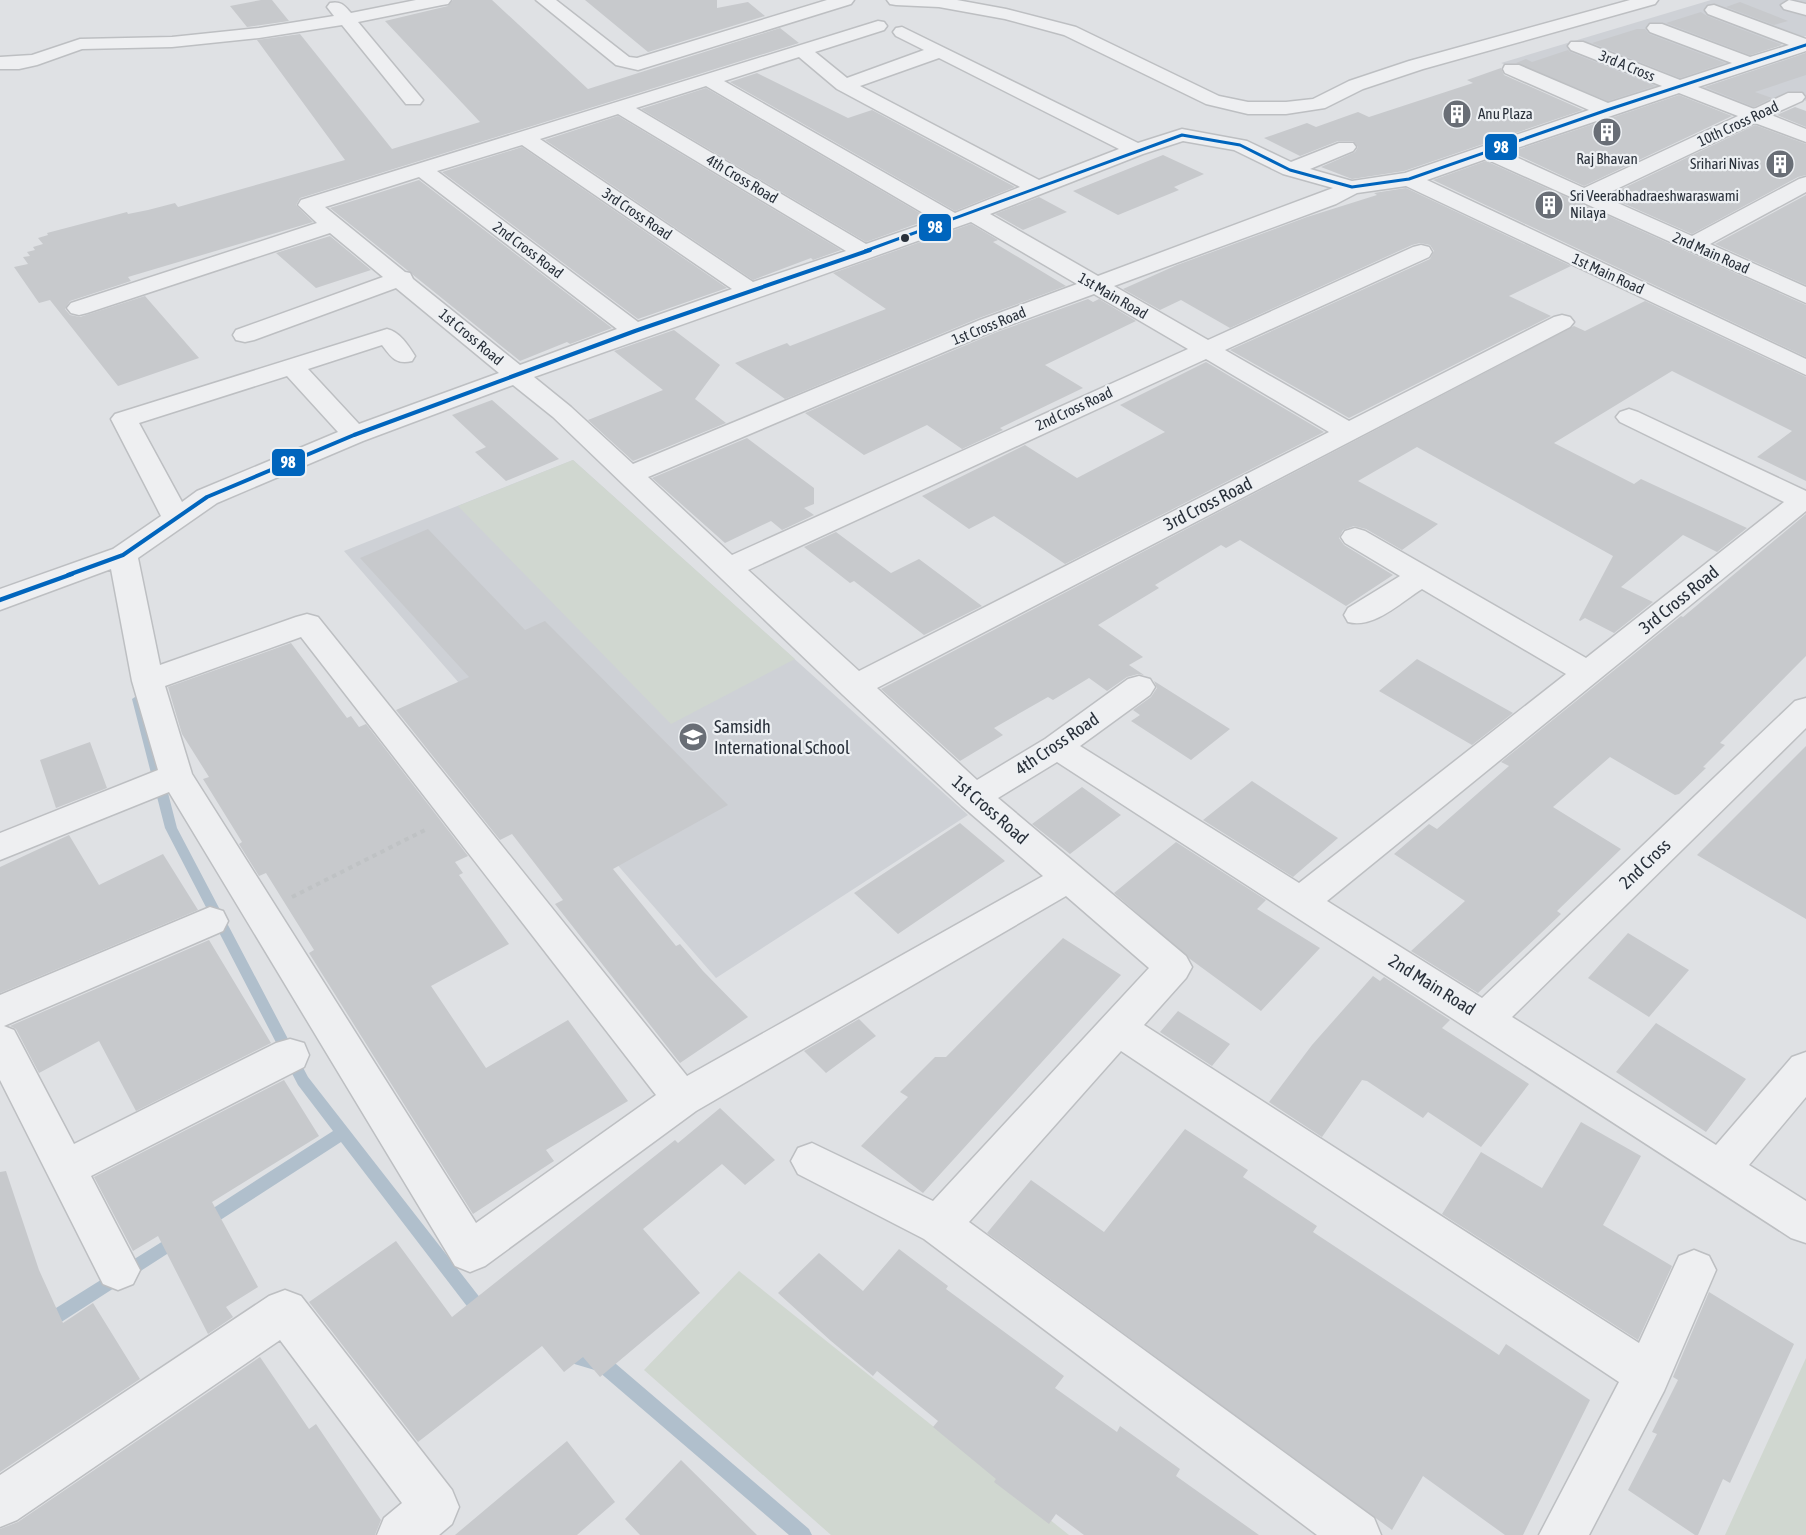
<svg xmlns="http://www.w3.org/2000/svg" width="1806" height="1535" font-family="'Asap Condensed',sans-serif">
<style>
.built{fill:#ced1d6}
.green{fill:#d0d7d0}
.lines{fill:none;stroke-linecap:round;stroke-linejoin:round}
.stream{fill:#b0bfcc;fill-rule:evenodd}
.building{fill:#c7c9cc}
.minor-casing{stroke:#bdbfc2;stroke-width:3}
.path{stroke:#bfc2c4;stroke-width:4;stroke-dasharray:4.5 4.5;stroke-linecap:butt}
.minor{fill:#eeeff1;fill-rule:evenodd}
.bus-1-far2-casing{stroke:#edf0f3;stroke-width:6}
.bus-1-far1-casing{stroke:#edf0f3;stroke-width:8}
.bus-1-casing{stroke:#edf0f3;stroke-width:9}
.bus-1-far2{stroke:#0065bd;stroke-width:3}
.bus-1-far1{stroke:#0065bd;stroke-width:4}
.bus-1{stroke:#0065bd;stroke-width:4.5}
.bus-dot{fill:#29303a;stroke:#edf0f3;stroke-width:2}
.labels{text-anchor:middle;stroke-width:4.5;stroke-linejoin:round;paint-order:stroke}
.far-street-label{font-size:15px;fill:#29303a;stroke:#edf0f3}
.far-poi-label{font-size:15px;fill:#29303a;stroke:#edf0f3;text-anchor:start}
.street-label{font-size:18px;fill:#29303a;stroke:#edf0f3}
.poi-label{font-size:18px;fill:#29303a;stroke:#edf0f3;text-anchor:start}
.line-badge{stroke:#edf0f3;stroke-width:2}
.badge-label{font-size:16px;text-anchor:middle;font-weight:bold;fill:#fff}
</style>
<rect width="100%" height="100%" fill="#dfe1e4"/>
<!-- built -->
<path class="built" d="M1711 0H1806V36L1605 105 1501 63Z
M1806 53V101L1793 95 1754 113 1696 90Z
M573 460 968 815 716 978 344 551Z"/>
<!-- green -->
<path class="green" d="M573 460 795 659 671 724 458 506Z
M739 1271 1069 1535H831L644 1370Z
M1806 1358V1535H1725Z"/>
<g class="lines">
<!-- stream -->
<path class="stream" d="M138 695 144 699 177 828 308 1077 488 1308 490 1313 488 1318 482 1321 476 1318 341 1142 211 1226 206 1228 201 1226 198 1221 201 1216 333 1131 298 1085 165 828 132 699Z
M176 1233 181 1235 184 1240 181 1245 52 1328 46 1331 40 1328 38 1323 40 1318Z
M567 1346 609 1358 809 1529 812 1535H789L598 1371 561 1360 559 1354 561 1348Z"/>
</g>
<!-- building -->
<path class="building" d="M261 0H272L289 21 247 27 230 6Z
M453 0H492L588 89 780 28 799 43 300 198 296 205 313 222 128 277 131 281 70 301 65 309 70 315 80 317 145 296 199 358 118 386 50 300 39 303 14 267 28 264 23 257 30 256 27 252 35 250 33 247 43 244 38 238 48 235 47 233 127 212 128 214 148 210 175 203 178 207 345 160 257 40 300 34 392 149 480 122 385 21 448 6Z
M585 0H717V8L748 2 765 16 648 52Z
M1740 2 1788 21 1774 25 1726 7Z
M1701 12 1707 16 1782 45 1750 55 1666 23Z
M1637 29H1645L1649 34 1725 63 1680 78 1592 43Z
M1568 50 1570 52 1655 86 1608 101 1516 63 1526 59 1532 62Z
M1806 53V75L1755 92 1772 98 1754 107 1705 87Z
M1501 68 1504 75 1583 110 1404 171 1352 179 1321 167 1355 152 1358 147 1353 141H1338L1300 156 1264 138 1307 123 1316 127 1358 112 1369 117 1473 83 1467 80Z
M757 73 848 118 872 110 1015 187 955 211 730 82Z
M706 88 930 219 866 242 641 109Z
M1679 95 1732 116 1584 186 1511 152Z
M1795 107 1806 111V127L1777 115Z
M618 116 841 250 813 260 811 258 753 280 545 140Z
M1755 125 1806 144V175L1798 177 1692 234 1607 196Z
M522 147 727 288 638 319 442 172Z
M1163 155 1204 174 1174 187 1179 190 1118 215 1073 191Z
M1486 161 1806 305V357L1433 180Z
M419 180 612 328 570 344 567 342 520 361 330 208Z
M1406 188 1571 266 1509 296 1551 316 1349 418 1230 350 1430 259 1434 251 1430 245 1420 243 1412 245 1230 328 1181 300 1160 310 1123 289 1177 265 1307 217 1377 195 1374 193Z
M1806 195V285L1715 244Z
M1039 197 1067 212 1023 230 995 214Z
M971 224 998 240 993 242 1066 286 979 318 785 399 735 363 787 343 790 346 886 309 833 273Z
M330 236 371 270 316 288 276 253Z
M1088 299 1093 302 1099 299 1136 321 1045 365 1083 388 1000 428 1003 430 962 449 927 425 864 455 805 413 997 332Z
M1645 301 1806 377V481L1757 457 1792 431 1672 371 1554 443 1634 484 1641 479 1747 528 1717 552 1683 535 1621 587 1653 602 1614 633 1585 618 1580 621 1579 620 1613 556 1417 447 1358 481 1438 524 1402 550 1366 529 1354 526 1343 530 1339 538 1344 545 1393 575 1346 606 1240 540 1226 548 1221 545 1155 585 1159 588 1098 625 1143 657 1129 665 1144 675 1138 674 1127 677 1107 691 1089 678 1053 700 1048 697 994 728 1003 735 960 761 881 689 1574 326 1585 331Z
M674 330 720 365 695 399 726 423 633 461 588 420 663 390 614 351Z
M1206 362 1324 432 1065 564 994 516 969 529 922 496 1025 445 1077 478 1165 432 1120 405Z
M492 400 559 459 506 481 475 452 486 447 452 415Z
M747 438 814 488V504L804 508 814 515 782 530 771 521 725 543 652 478Z
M1806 514V656L1720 743 1725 745 1703 767 1706 768 1679 794 1675 795 1610 757 1553 807 1621 849 1557 911 1561 914 1478 993 1411 951 1465 901 1394 854 1429 824 1437 829 1509 766 1501 762 1681 616 1683 617Z
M428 529 525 630 545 621 728 805 613 869 676 946 680 944 703 971 748 1017 680 1063 555 904 563 900 512 834 500 840 396 710 469 677 360 558Z
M836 532 891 573 919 559 982 606 924 635 854 581 850 583 804 547Z
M291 643 347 718 351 716 359 727 366 724 468 856 455 862 463 873 459 875 509 944 431 986 486 1068 568 1020 628 1101 546 1150 554 1161 473 1214 309 953 314 950 266 873 259 876 239 844 242 842 203 779 209 777 182 734 168 687Z
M1417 659 1513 713 1472 745 1379 691Z
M1154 681 1230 729 1191 760 1131 721 1140 715 1133 710 1151 697 1157 688Z
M90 742 107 788 56 808 40 760Z
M1806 746V919L1697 855Z
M1252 781 1338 838 1293 877 1203 820Z
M1082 787 1121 815 1070 854 1032 824Z
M960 823 1005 861 898 934 854 893Z
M69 835 99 885 163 854 198 910 0 993V867Z
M1176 842 1266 900 1257 909 1320 948 1261 1011 1190 959 1114 893Z
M1628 933 1689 970 1649 1017 1588 978Z
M1063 938 1121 975 923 1193 861 1146 908 1097 900 1092 935 1057H946Z
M209 940 271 1043 136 1111 99 1041 39 1073 16 1029 10 1026Z
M1373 976 1380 981 1384 977 1450 1020 1442 1028 1529 1084 1481 1147 1428 1112 1423 1118 1367 1081 1362 1080 1322 1137 1269 1102 1312 1045Z
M1178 1011 1230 1044 1212 1066 1160 1032Z
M859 1019 876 1036 826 1073 804 1051Z
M1656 1023 1746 1079 1706 1132 1616 1072Z
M284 1080 319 1136 212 1202 258 1287 226 1307 233 1317 208 1334 158 1236 133 1251 94 1177Z
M720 1108 775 1160 745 1185 722 1164 643 1229 700 1293 600 1377 583 1357 564 1372 542 1346 418 1442 309 1302 396 1241 452 1317 675 1140 678 1143Z
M1581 1122 1641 1156 1603 1225 1672 1266 1638 1340 1442 1214 1481 1152 1542 1188Z
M1185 1129 1248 1170 1243 1177 1317 1226 1313 1232 1407 1294 1499 1355 1506 1344 1590 1400 1523 1535H1505L1423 1476 1392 1530 987 1233 1031 1180 1104 1232Z
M6 1171 39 1270 63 1323 93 1303 140 1379 0 1472V1172Z
M899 1249 948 1286 946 1289 1064 1376 1055 1388 1117 1432 1120 1426 1180 1469 1176 1476 1259 1535H1084L1056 1514 1049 1524 994 1482 996 1479 933 1427 938 1421 877 1371 873 1376 831 1341 778 1293 819 1253 863 1291Z
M1709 1292 1794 1344 1730 1483 1723 1479 1698 1535H1695L1628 1490 1657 1434 1652 1432 1678 1380 1673 1377Z
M260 1357 309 1429 316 1424 381 1520 375 1535H0V1529L18 1522Z
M567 1441 615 1502 577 1535H455Z
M681 1460 757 1535H640L625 1519Z"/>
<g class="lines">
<!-- minor casing -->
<g class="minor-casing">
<path id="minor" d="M416 0H451L448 4 442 5 358 22 423 100 420 104H406L342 25 259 38 172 47 82 49 37 65 19 69H0V57L32 55 80 39 172 37 259 28 334 16 327 7 330 3C341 1 344 5 351 13Z
M536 0H556L629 57 637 58 827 0H854L851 4 638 70 616 65Z
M887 0H957L1006 9 1076 27 1219 96 1248 102H1286L1313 99 1349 81 1409 61 1630 0H1658L1655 4 1423 69 1363 89 1325 108 1286 114H1248L1206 104 1064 35 1005 19 939 7 896 5 890 4Z
M1789 0 1806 4V15L1784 9 1781 5Z
M1714 5 1806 39V51L1698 87 1754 109 1788 93H1802L1805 97 1802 101 1771 115 1806 129V142L1755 123 1602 196 1692 236 1799 179 1806 177V192L1710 244 1806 287V303L1486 159 1427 180 1806 359V375L1406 186 1357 193 1336 204 1114 286 1208 340 1413 247 1421 245 1429 247 1432 252 1429 257 1225 350 1349 421 1554 317 1562 315 1570 317 1574 322 1570 327 877 688 977 780 1045 739 1128 679 1139 676 1150 679 1155 687 1150 695 1080 746 1299 883 1566 674 1422 589C1401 602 1374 629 1348 622L1344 615 1348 608 1400 576 1345 543 1341 537 1345 531 1355 528 1365 531 1586 658 1784 502 1620 422 1616 417 1620 412 1629 409 1638 412 1806 491V511L1327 901 1482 998 1795 701 1806 698V728L1512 1017 1716 1145 1792 1057 1806 1052V1097L1749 1165 1806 1201V1243L1791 1238 1057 762 998 798 1186 956 1192 967 1186 978 1144 1025 1639 1343 1679 1256 1694 1250 1709 1256 1716 1270 1664 1391 1589 1535H1539L1619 1382 1121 1051 969 1222 1374 1518 1381 1535H1317L924 1239 798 1174 791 1161 798 1148 812 1143 933 1201 1149 968 1066 896 696 1111 485 1266 470 1272 455 1266 169 792 0 860V833L158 770 132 681 111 569 0 610V589L113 549 161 516 111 419 115 414 387 329C400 332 408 345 415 356L412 361C396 365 391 357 382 345L308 369 359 424 499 373 396 288 254 340 245 342 236 340 233 335 236 330 383 277 330 233 87 313 79 315 71 313 67 308 71 303 317 223 298 205 301 200 878 21 884 22 887 26 884 30 815 52 847 78 924 50 896 36 893 32 896 28 902 27 1138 143 1182 129 1247 141 1291 162 1339 143H1353L1356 147 1353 151 1310 169 1352 181 1405 173 1589 110 1505 73 1503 69 1505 65H1519L1608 103 1662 86 1571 50 1568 46 1571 42H1583L1680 80 1732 63 1650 32 1647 28 1650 24H1662L1750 57 1789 45 1708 14 1705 10 1708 6ZM799 57 837 89 1020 187 955 213 724 81ZM939 58 1119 149 1039 180 860 86ZM706 86 935 220 866 244 636 108ZM1679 93 1738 116 1584 188 1505 152ZM618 114 846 251 753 282 540 139ZM1183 141 1234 150 1283 174 1333 188 1098 276 990 214 1143 154ZM522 145 732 289 638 322 437 171ZM419 177 617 329 520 365 413 279 410 273 405 272 325 207ZM971 222 1077 284 980 320 633 464 571 407 534 377ZM1094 294 1188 349 732 555 648 477 996 330ZM1206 359 1329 432 859 671 748 570ZM287 376 338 432 197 491 182 502 139 423ZM513 385 553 417 843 695 962 806 1043 876 687 1076 318 617 307 614 296 617 160 665 138 558 217 503 363 441ZM301 637 656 1095 476 1223 192 774 165 686Z
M210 907 223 911 228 921 223 931 4 1026 14 1030 74 1144 276 1043 290 1039 304 1043 309 1055 304 1067 91 1176 140 1270 133 1284 118 1290 103 1284 0 1080V995Z
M285 1290 301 1296 452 1490 459 1507 452 1524 439 1535H377L384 1518 402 1503 280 1340 17 1520 0 1527V1475L269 1296Z"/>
</g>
<!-- path -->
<path class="path" d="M292 897 425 830"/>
<!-- minor -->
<use href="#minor" class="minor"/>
<!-- bus-1-far2 casing -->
<g class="bus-1-far2-casing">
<path id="bus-1-far2" d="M865 251 1182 135 1240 145 1290 170 1352 187 1409 179 1607 110 1806 45"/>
</g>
<!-- bus-1-far1 casing -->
<g class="bus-1-far1-casing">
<path id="bus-1-far1" d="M68 575 123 555 207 497 354 435 635 331 870 250"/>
</g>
<!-- bus-1 casing -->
<g class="bus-1-casing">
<path id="bus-1" d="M0 600 72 574"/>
</g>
<!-- bus-1-far2 -->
<use href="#bus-1-far2" class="bus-1-far2"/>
<!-- bus-1-far1 -->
<use href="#bus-1-far1" class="bus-1-far1"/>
<!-- bus-1 -->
<use href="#bus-1" class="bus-1"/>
</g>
<!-- icons -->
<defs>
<g id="building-disc" transform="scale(1.5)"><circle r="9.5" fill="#696e76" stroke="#edf0f3"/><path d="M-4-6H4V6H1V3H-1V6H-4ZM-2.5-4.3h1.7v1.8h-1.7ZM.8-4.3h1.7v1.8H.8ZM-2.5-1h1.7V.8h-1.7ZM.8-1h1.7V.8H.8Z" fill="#fff"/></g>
<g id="school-disc" transform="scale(1.5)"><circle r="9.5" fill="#696e76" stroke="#edf0f3"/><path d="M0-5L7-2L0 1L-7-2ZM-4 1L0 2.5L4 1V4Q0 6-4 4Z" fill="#fff"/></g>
</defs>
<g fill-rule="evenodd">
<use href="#building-disc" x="1457" y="114"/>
<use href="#building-disc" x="1607" y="132"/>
<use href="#building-disc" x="1780" y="164"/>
<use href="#building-disc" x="1549" y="205"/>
<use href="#school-disc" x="693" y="737"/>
</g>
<!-- markers -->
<circle class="bus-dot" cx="905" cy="238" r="5"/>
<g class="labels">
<!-- far-street labels -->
<g class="far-street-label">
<text transform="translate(1627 66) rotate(22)" y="5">3rd A Cross</text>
<text transform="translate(1738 124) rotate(-25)" y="5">10th Cross Road</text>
<text transform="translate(742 179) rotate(31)" y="5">4th Cross Road</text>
<text transform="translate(637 214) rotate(34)" y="5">3rd Cross Road</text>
<text transform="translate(528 250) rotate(37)" y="5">2nd Cross Road</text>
<text transform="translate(1711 253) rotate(24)" y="5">2nd Main Road</text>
<text transform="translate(1608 274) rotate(25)" y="5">1st Main Road</text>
<text transform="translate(1113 296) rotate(30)" y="5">1st Main Road</text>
<text transform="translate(989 326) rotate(-22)" y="5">1st Cross Road</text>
<text transform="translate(471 337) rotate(40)" y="5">1st Cross Road</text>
<text transform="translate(1074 409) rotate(-25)" y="5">2nd Cross Road</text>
</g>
<!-- far-poi labels -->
<g class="far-poi-label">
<text x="1478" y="119">Anu Plaza</text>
<text x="1607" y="164" text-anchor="middle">Raj Bhavan</text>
<text x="1759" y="169" text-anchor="end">Srihari Nivas</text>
<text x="1570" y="201">Sri Veerabhadraeshwaraswami<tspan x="1570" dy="17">Nilaya</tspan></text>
</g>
<!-- street labels -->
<g class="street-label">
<text transform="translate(1208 504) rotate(-27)" y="6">3rd Cross Road</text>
<text transform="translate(1679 600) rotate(-39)" y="6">3rd Cross Road</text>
<text transform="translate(1057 744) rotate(-34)" y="6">4th Cross Road</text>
<text transform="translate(990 810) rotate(41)" y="6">1st Cross Road</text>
<text transform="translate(1645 864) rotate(-44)" y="6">2nd Cross</text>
<text transform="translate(1432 985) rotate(32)" y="6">2nd Main Road</text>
</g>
<!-- poi labels -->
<g class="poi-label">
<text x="714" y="733">Samsidh<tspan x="714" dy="21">International School</tspan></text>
</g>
</g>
<g class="line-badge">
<rect x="1484" y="133" width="34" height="28" rx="6" fill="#0065bd"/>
<rect x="918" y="213" width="34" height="29" rx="6" fill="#0065bd"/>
<rect x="271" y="448" width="35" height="29" rx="6" fill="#0065bd"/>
</g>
<g class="badge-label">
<text x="1501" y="153">98</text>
<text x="935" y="233">98</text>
<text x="288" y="468">98</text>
</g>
</svg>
